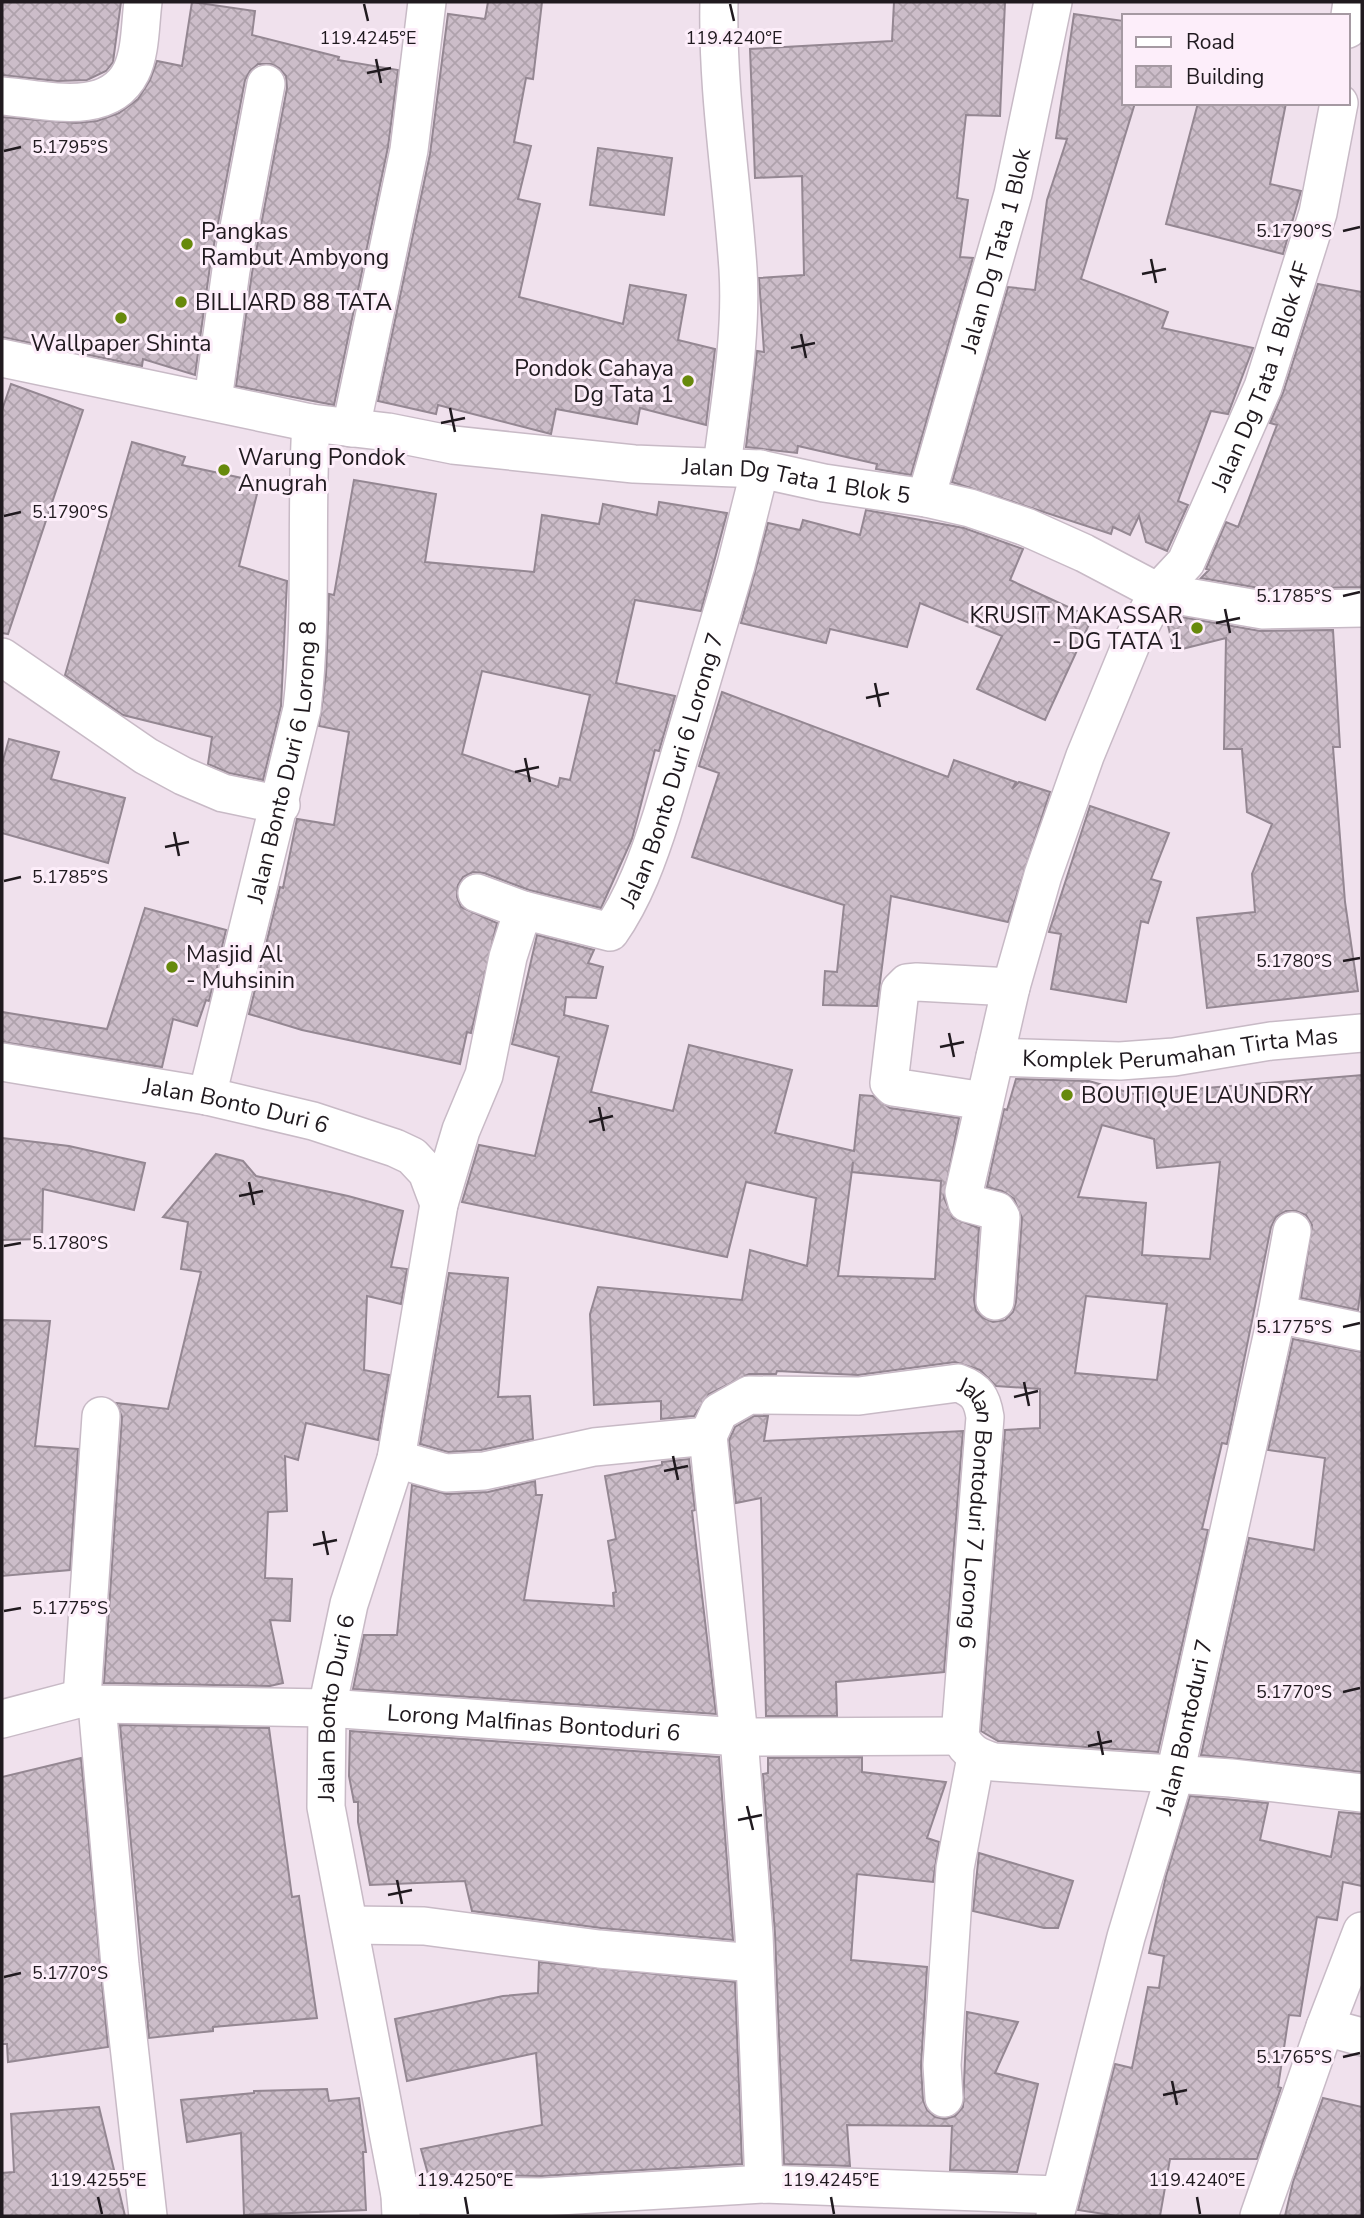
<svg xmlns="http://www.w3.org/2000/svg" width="1364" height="2218" font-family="'Nunito Sans',sans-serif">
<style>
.building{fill:url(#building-cross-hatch);stroke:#948792;stroke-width:2;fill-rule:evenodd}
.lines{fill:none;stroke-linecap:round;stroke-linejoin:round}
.street-casing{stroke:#c8bac6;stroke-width:40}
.street{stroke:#fff;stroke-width:37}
.ticks{fill:none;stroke:#201a1f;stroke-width:2.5}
.poi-dot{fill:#67890c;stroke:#fdeefa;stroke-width:2.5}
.labels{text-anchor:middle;stroke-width:6;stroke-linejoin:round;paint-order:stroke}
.poi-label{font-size:23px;fill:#201a1f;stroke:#fdeefa;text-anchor:start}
.street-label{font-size:23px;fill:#201a1f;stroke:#fdeefa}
.ticks-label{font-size:18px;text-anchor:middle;fill:#201a1f;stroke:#fdeefa;stroke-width:6;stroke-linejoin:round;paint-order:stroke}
</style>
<defs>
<pattern id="building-cross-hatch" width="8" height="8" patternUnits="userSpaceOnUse" patternTransform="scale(1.75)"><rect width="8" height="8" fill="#ccbdc9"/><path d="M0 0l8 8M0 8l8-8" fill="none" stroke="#afa2ac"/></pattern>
</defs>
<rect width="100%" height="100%" fill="#f0e1ed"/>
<!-- building -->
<path class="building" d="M2 2H121L113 62 106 71 87 80 57 81 2 75Z
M192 2 255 11 252 35 339 57 338 60 398 70 388 147 334 405 236 386 252 273 287 88 286 76 279 68 271 64H258L250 71 245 80 210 266 195 375 143 359 142 366 2 337V117L76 123 97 121 119 113 138 99 150 80 157 61 182 66Z
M488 2H542L533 79 526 78 514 142 531 146 518 199 540 204 519 297 623 324 630 285 686 295 678 340 715 349 706 425 640 408 637 424 556 409 551 434 438 405 436 414 378 401 430 154 448 14 485 19Z
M894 2H1005L1000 116 966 115 957 198 968 200 960 257 973 258 911 475 876 469 877 464 798 446 797 453 746 447 757 351 764 352 759 278 804 275 802 176 755 178 750 49 892 41Z
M1074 14 1124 21V103H1135L1081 279 1168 312 1162 328 1253 348 1228 414 1211 411 1178 501 1188 505 1167 551 1146 542 1139 516 1130 535 1113 527 1111 534 952 482 1008 287 1035 290 1047 200 1067 139 1056 138Z
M1198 103H1286L1270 184 1301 191 1283 254 1166 224Z
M598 148 672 158 664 215 590 205Z
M1318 284 1362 292V587L1265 589 1201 578 1209 570 1206 569 1226 522 1238 527 1277 425 1270 423 1283 393Z
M11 384 83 410 8 634 2 633V410Z
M132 442 185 457 182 465 260 482 239 566 287 581 281 706 263 780 229 773 208 764 212 737 123 715 65 675Z
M354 480 436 494 425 562 534 572 542 515 599 524 603 504 657 515 659 502 727 513 701 611 635 600 616 683 675 696 659 751 655 750 632 839 601 908 529 890 484 873 473 872 463 877 458 885 457 897 461 907 497 923 471 1033 467 1032 460 1064 302 1030 249 1014 280 887 283 888 297 819 334 825 349 732 319 726 326 675 329 594 334 595ZM482 671 590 695 570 780 560 778 558 787 462 754Z
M866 510 964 528 1023 549 1010 580 1092 618 1045 720 977 689 1002 636 920 603 907 647 830 629 826 643 741 623 768 523 800 530 803 520 860 535Z
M1170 615 1260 631 1333 630 1340 747H1333L1345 902 1358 991 1207 1008 1197 918 1255 912 1252 874 1272 824 1247 812 1242 749H1224L1226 638 1174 651 1167 621Z
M722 692 948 777 954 760 1016 782 1012 789 1019 782 1050 792 1008 922 891 896 877 1006 823 1005 825 971 837 972 844 905 692 857 719 773 699 766Z
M9 739 59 752 51 779 125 798 108 863 2 833V764Z
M1090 806 1169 833 1151 879 1161 882 1148 923 1141 921 1126 1002 1051 989 1061 934 1049 932Z
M145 908 226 930 209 1001 206 1000 197 1026 173 1019 162 1067 2 1042V1012L107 1029Z
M537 935 594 950 588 963 603 967 596 998 566 997 564 1015 608 1026 591 1092 673 1111 689 1045 792 1070 775 1133 854 1151 860 1095 873 1096 890 1108 959 1118 944 1198 953 1218 979 1228 974 1300 976 1311 983 1318 993 1322 1005 1320 1013 1312 1016 1302 1022 1218 1014 1199 1002 1191 987 1187 1004 1109 1007 1110 1016 1079 1089 1081 1134 1094 1362 1075V1281L1358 1310 1301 1298 1312 1225 1306 1215 1296 1211H1286L1276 1217 1271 1227 1227 1444 1222 1443 1202 1529 1208 1530 1158 1752 998 1741 981 1731 1005 1430 1040 1428V1389L996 1386 980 1370 955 1362 858 1375 777 1371 776 1374H749L709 1394 694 1416 661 1419V1401L594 1405 590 1314 598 1287 742 1300 750 1250 807 1266 816 1198 746 1182 727 1257 462 1202 479 1145 535 1156 559 1057 512 1044ZM1102 1125 1154 1139 1157 1168 1220 1162 1210 1259 1142 1255 1146 1203 1078 1197ZM853 1162 852 1172 941 1181 935 1279 838 1276ZM1086 1296 1167 1304 1157 1380 1075 1373Z
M2 1138 69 1146 145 1163 134 1210 43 1189 42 1239 2 1240Z
M216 1154 243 1161 256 1176 348 1196 403 1211 391 1267 407 1269 401 1304 367 1296 364 1370 389 1375 378 1440 306 1423 298 1460 285 1456 287 1511 268 1512 265 1578 292 1579 290 1621 270 1620 283 1683 270 1686 104 1683 122 1417 116 1403 168 1409 201 1272 181 1269 188 1222 163 1217Z
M449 1273 508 1278 498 1397 530 1396 533 1439 481 1450 448 1452 420 1444Z
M2 1320 50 1321 35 1446 78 1449 70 1570 2 1576Z
M1293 1339 1362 1352V1772L1201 1755 1249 1538 1314 1550 1325 1458 1268 1450Z
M754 1416H768L764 1441 963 1431 944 1672 836 1682 837 1716H766L761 1498 736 1503 729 1440 735 1427Z
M689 1459 695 1510 692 1511 716 1714 353 1689 364 1635H397L412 1485 447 1494 488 1492 535 1481 536 1495H542L524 1600 614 1606 613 1593 616 1592 608 1541 616 1539 605 1476 662 1465V1462Z
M120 1725 269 1728 292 1897 299 1896 317 2018 213 2027V2031L149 2038Z
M350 1731 719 1757 733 1940 601 1928 472 1911 465 1881 370 1885 358 1822V1802H354L349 1776Z
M862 1757V1772L946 1782 927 1838 939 1842 933 1882 857 1874 851 1960 927 1967 921 2066 923 2100 927 2110 935 2117 945 2119 955 2116 963 2107 967 2012 1018 2022 995 2073 1038 2084 1017 2172 950 2170 952 2126 847 2125 850 2166 784 2164 775 1934 763 1774 768 1773V1758Z
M81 1758 108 2047 8 2062 7 2044H2V1777Z
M1190 1796 1268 1803 1260 1840 1331 1857 1339 1812 1362 1814V1886L1343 1882 1337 1920 1317 1917 1300 2016 1289 2015 1278 2087 1281 2088 1257 2159H1170L1160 2216H1117L1078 2210 1115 2064 1132 2068 1148 1987 1159 1988 1164 1956 1149 1953 1166 1876Z
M979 1853 1073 1881 1058 1928H1044L973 1911Z
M539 1962 735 1982 742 2164 542 2176 428 2174 421 2149 542 2125 536 2053 407 2081 395 2019 503 1996 538 1993Z
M327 2089 329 2101 359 2098 366 2152H363L366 2210 244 2215 241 2133 187 2142 181 2100 254 2093V2091Z
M1323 2098 1362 2107V2216H1285L1293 2182Z
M99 2107 125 2216H2V2173L14 2172 11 2114Z"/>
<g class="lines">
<!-- street casing -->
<g class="street-casing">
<g id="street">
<path d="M719 2C717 91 732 180 738 269 742 335 730 401 722 466"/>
<path d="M1348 29 1352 2"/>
<path d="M2 96C44 99 108 118 131 72 141 52 140 24 143 2"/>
<path id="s1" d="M2 358 311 423 388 432 453 445 634 464 760 469 824 483 926 498 970 508 1026 527 1084 553 1158 592 1263 610 1362 608"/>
<path d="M213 400 231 270 266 84"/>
<path d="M351 428 409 150 427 2"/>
<path id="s2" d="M926 498 1013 194 1053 2"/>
<path d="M2 657 146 756 183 776 223 793 281 805"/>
<path d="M477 893 523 910"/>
<path id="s3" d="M995 1057 1120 1061 1174 1057 1271 1041 1362 1033"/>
<path id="s4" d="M2 1062 207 1096 313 1121 395 1148 412 1156 427 1172 439 1204"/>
<path id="s5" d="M207 1096 302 709C313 614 305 518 311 423"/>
<path d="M984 1101 893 1087 889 1083 900 990 907 983 917 982 1011 987"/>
<path id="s6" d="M995 1301 1001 1217 997 1211 967 1203 964 1192 1011 987 1043 875 1085 756 1132 642 1158 592 1186 562 1263 387 1318 213 1339 103"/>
<path d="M1277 1314 1362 1332"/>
<path id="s7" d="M708 1436 719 1412 749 1395 859 1396 958 1383C977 1390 982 1398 985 1417L960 1736C967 1752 978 1757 994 1762L1231 1778 1362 1793"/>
<path d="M708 1436 739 1737 754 1935 764 2184"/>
<path d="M396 1459 446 1473 484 1471 594 1447 708 1436"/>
<path d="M82 1698 101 1416"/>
<path d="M97 1704 120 1965 148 2216"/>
<path id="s8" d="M2 1719 82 1698 97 1704 327 1708 739 1737 960 1736"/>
<path d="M350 1925 424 1926 599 1949 754 1963"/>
<path d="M1325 2027 1362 2037"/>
<path d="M944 2098 942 2065 955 1868 976 1757"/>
<path d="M400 2195 542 2197 764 2184 1059 2195"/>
<path id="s9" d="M401 2216 400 2195 326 1807 327 1708 349 1604 396 1459 439 1204 461 1130 484 1075 508 957 523 910 610 932C634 898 649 856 662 815L736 565 760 469"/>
<path id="s10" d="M1055 2216 1126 1937 1175 1774 1277 1314 1292 1231"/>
<path d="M1259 2216 1325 2027 1362 1931"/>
</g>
</g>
<!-- street -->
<use href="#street" class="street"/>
</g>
<!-- ticks -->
<path class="ticks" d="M364 4 368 21M730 4 734 21M376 59 381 83M367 73 391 68M4 151 21 147M1343 231 1360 227M1151 259 1156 283M1142 274 1166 269M801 334 806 358M791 348 815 343M450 408 455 432M441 423 465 418M4 516 21 512M1343 596 1360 592M1225 609 1230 633M1216 623 1240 618M875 683 880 707M866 698 889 693M525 758 530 782M515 772 539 767M174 832 179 856M165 847 189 842M4 881 21 877M1343 961 1360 958M949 1033 954 1057M940 1047 964 1042M599 1107 604 1131M589 1122 613 1116M249 1182 254 1205M239 1196 263 1191M4 1246 21 1243M1343 1327 1360 1323M1024 1382 1029 1406M1014 1397 1038 1391M673 1456 678 1480M664 1471 688 1466M323 1531 328 1555M313 1545 337 1540M4 1611 21 1608M1343 1692 1360 1688M1098 1731 1103 1755M1088 1746 1112 1741M747 1806 753 1830M738 1820 762 1815M397 1880 402 1904M388 1895 412 1890M4 1977 21 1973M1343 2057 1360 2053M1172 2081 1177 2105M1163 2095 1187 2090M98 2197 102 2214M465 2197 468 2214M831 2197 834 2214M1197 2197 1200 2214"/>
<!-- markers -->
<g class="poi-dot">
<circle cx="187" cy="244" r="7"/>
<circle cx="181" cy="302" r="7"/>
<circle cx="121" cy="318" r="7"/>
<circle cx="688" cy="381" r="7"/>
<circle cx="224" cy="470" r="7"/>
<circle cx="1197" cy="628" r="7"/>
<circle cx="172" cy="967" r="7"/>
<circle cx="1067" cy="1095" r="7"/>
</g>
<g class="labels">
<!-- poi labels -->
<g class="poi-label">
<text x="201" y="239">Pangkas<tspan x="201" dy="26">Rambut Ambyong</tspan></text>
<text x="195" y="310">BILLIARD 88 TATA</text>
<text x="121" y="351" text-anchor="middle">Wallpaper Shinta</text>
<text x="674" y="376" text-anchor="end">Pondok Cahaya<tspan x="674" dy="26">Dg Tata 1</tspan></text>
<text x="238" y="465">Warung Pondok<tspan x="238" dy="26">Anugrah</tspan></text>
<text x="1183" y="623" text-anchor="end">KRUSIT MAKASSAR<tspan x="1183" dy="26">- DG TATA 1</tspan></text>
<text x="186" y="962">Masjid Al<tspan x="186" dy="26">- Muhsinin</tspan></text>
<text x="1081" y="1103">BOUTIQUE LAUNDRY</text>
</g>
<!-- street labels -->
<g class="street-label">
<text dy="8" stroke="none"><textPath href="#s2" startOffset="257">Jalan Dg Tata 1 Blok</textPath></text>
<text dy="8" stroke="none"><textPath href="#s6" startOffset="1008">Jalan Dg Tata 1 Blok 4F</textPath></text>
<text dy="8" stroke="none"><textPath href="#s1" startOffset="805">Jalan Dg Tata 1 Blok 5</textPath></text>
<text dy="8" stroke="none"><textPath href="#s5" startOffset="343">Jalan Bonto Duri 6 Lorong 8</textPath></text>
<text dy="8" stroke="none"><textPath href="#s9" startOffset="1603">Jalan Bonto Duri 6 Lorong 7</textPath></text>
<text dy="8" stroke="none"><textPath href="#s3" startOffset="186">Komplek Perumahan Tirta Mas</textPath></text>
<text dy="8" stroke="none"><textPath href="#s4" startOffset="238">Jalan Bonto Duri 6</textPath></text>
<text dy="8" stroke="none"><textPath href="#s7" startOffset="411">Jalan Bontoduri 7 Lorong 6</textPath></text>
<text dy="8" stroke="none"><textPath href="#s9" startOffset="516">Jalan Bonto Duri 6</textPath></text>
<text dy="8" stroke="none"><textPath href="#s8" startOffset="536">Lorong Malfinas Bontoduri 6</textPath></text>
<text dy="8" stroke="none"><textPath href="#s10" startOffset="506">Jalan Bontoduri 7</textPath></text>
</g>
</g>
<g class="ticks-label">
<text x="368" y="44">119.4245°E</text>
<text x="734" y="44">119.4240°E</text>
<text x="70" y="153">5.1795°S</text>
<text x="1294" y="237">5.1790°S</text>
<text x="70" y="518">5.1790°S</text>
<text x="1294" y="602">5.1785°S</text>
<text x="70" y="883">5.1785°S</text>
<text x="1294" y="967">5.1780°S</text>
<text x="70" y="1249">5.1780°S</text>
<text x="1294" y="1333">5.1775°S</text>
<text x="70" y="1614">5.1775°S</text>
<text x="1294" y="1698">5.1770°S</text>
<text x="70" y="1979">5.1770°S</text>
<text x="1294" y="2063">5.1765°S</text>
<text x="98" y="2186">119.4255°E</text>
<text x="465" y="2186">119.4250°E</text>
<text x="831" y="2186">119.4245°E</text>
<text x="1197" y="2186">119.4240°E</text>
</g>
<!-- border -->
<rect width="1364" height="2218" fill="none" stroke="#201a1f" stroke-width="7"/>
<!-- legend -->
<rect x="1122" y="14" width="228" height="91" fill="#fdeefa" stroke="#a599a2" stroke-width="2"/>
<rect x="1136" y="37" width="35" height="10" fill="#ffffff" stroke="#a599a2" stroke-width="2"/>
<text x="1186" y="49" font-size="21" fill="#201a1f">Road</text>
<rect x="1136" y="66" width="35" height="21" fill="url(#building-cross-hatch)" stroke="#a599a2" stroke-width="2"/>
<text x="1186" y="84" font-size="21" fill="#201a1f">Building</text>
</svg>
